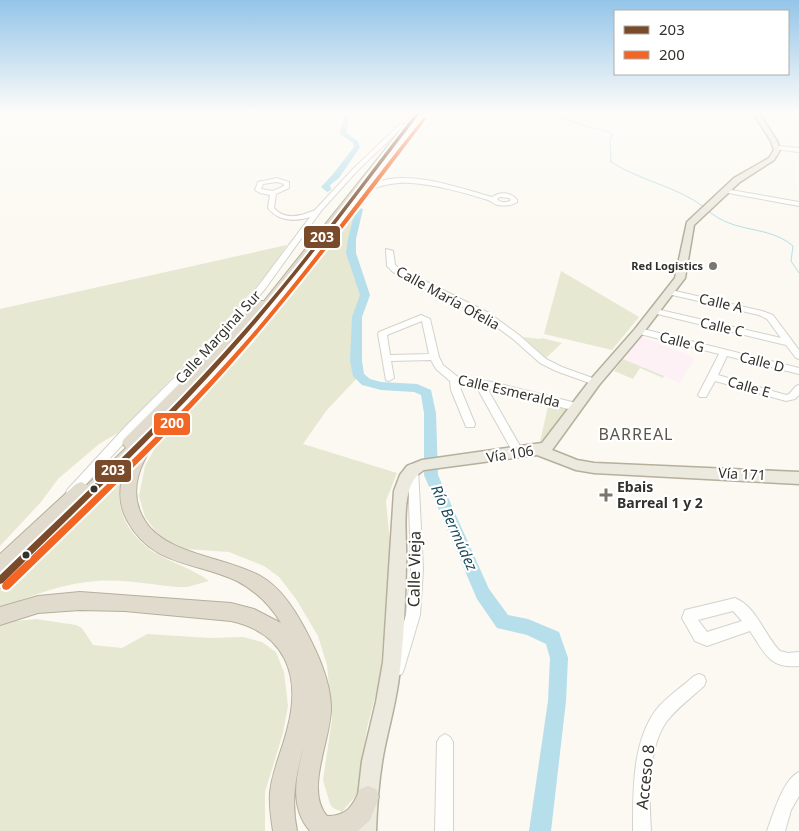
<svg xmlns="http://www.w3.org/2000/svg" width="799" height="831" font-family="'Noto Sans',sans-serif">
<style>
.education{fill:#fdf1f6}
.green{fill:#e6e8d2}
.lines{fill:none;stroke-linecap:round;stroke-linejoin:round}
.stream{stroke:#b6deeb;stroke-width:1}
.river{fill:#b6deeb;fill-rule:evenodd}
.minor-casing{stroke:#d4d2cd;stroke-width:2}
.major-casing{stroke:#b5af9c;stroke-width:3}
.highway-casing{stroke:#b5af9c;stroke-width:2}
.minor{fill:#fefefd;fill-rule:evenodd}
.major{fill:#ece9df;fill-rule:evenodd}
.highway{fill:#e0dbcc;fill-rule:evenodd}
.bus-1-casing{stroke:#fff;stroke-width:4}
.bus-2-casing{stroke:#fff;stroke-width:4}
.bus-1{fill:#7a4b2a;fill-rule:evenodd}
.bus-2{fill:#f26522;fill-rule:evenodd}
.poi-dot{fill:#787770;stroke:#fff;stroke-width:2}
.bus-dot{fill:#32312b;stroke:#fff;stroke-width:2}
.labels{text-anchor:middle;stroke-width:4.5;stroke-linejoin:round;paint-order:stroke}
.far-poi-label{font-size:11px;font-weight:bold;fill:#32312b;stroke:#fff;text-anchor:end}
.street-label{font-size:14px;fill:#32312b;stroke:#fff}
.poi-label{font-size:14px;font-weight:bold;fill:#32312b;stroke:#fff;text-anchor:start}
.water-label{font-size:15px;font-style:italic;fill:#1c4c5d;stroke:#fff}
.quarter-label{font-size:16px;letter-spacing:1px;fill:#59564a;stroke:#fff}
.near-street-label{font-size:16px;fill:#32312b;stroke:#fff}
.line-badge{stroke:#fff;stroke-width:2}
.badge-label{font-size:14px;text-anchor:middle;font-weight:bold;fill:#fff}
</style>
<rect width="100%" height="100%" fill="#fbf9f1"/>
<!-- education -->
<path class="education" d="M640 336 695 358 680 383 623 359Z"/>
<!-- green -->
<path class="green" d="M359 209 352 239 351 253 365 295 357 317 356 361 359 376 326 411 303 444 397 473 386 501 390 543 380 678 367 728 358 793 342 812 333 808 330 804 323 780 332 719 327 665 318 636 296 599 279 577 264 566 229 552 187 549 168 541 157 533 145 517 139 496 145 466 160 439 282 305Z
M287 245 267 274 217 331 121 431 99 444 58 479 41 502 0 546V309Z
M561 271 639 317 612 350 544 334Z
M523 337 540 339 542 338 562 343 546 358Z
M623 359 664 376 663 378 640 368 633 379 614 371Z
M549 402 569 407 545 445 539 446Z
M133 455C128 466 123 476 120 488 115 514 135 542 157 554 175 564 193 569 209 581L187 587H178C152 585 123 579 97 581 63 583 31 596 0 608V589L27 571 58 540 88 502Z
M36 619 76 625 82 628 93 645 122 648 147 634 210 638 243 637 262 642 276 652 284 672 288 706 283 733 265 792V831H0V626L15 621Z"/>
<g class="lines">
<!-- stream -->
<path class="stream" d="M549 113 584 126 610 132 612 135 610 140 611 162C641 181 676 186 704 207
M707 210C736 235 767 224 793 246L791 261 799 273"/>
<!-- river -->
<path class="river" d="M344 113H350L346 133 358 141 360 147 339 178 330 185 331 190 327 192 321 187 333 174 354 147 353 143 340 134Z
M356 207 363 209 356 239V253L370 295 362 317V361L364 374 370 379 381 382 417 384 431 390 436 413 438 475 489 589 508 615 528 619 559 632 568 658 566 701 551 831H529L548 701 550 658 546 644 527 635 497 628 477 599 424 475V413L421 395 414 392 381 390 366 386 362 385 353 376 350 361 352 317 360 295 346 253 348 239Z"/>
<!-- minor casing -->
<g class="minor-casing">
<path id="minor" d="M16 113H21L16 117H12V115Z
M419 113H423L404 144 375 183C408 169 459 188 492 197 500 191 511 192 517 200V202C511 206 506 206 498 205 493 204 490 200 485 199 461 192 437 185 412 183 397 182 384 184 370 190L268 316H262V312L364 190 399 144ZM500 197 509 198 511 200C507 203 500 203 497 199Z
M400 124 405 125 357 171 321 211 265 289 227 335 133 433 76 495 72 497 68 495 66 492 68 489 125 427 221 331 259 285 310 217C294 222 278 221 268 208L270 195 260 193 255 190 258 182 277 178 289 182V188L276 194 274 208C285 221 302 216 315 210L353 169ZM277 182 284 184V186L273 191 261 189 263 184Z
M777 146 799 148V152L775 149V147Z
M725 189 799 202V206L723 192V190Z
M386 249 393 251 395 265 399 268 489 313 519 335 546 359 562 367 598 380 600 382 598 384H592L556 371 540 363 513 339 483 317 393 272 387 266Z
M668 290H671L762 311 773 315 799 350V359L796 358 786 345 653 313V309H656L781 338 767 319 759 315 668 294Z
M421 315 430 319 439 357 443 365 458 377 492 382 576 403 581 407 579 410 576 411 487 388 524 453 523 456H515L476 386 460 384 461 390 475 424 474 427H466L465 424 451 390 450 381 436 369 431 360 391 361 394 378 389 381 386 380 378 334 379 332ZM422 321 429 354 390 355 387 335Z
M639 328 799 368V374L727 356 718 375 786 395 789 394 796 386 799 385V395L795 399 786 401 715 381 706 397H700L698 395 719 354 636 333 635 331 636 329Z
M413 464 417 465 418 468 423 569 420 615 404 669 402 674 397 676 392 674 390 669 406 615 411 569 408 468 409 465Z
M735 598C757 607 764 635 780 651L788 653 799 652V666C769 669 765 653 750 631L707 646 695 641 682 618 685 610ZM733 611 742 621 707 632 698 620Z
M699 674 704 676 706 681 704 686C692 697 677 708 667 721 647 748 649 799 651 831H633C633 792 632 742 656 710 666 697 682 687 694 676Z
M445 734 450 737 453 742V831H435L437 742 440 737Z
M799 772V796L791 810 785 831H767C773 815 783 779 799 772Z"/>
</g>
<!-- major casing -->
<g class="major-casing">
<path id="major" d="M753 113H759L777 141 780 150 774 160 740 182 694 225 685 278 643 333 599 385 552 450 577 460 594 463 799 472V484L594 473 576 470 537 455 424 470C397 485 408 539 406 566 405 603 404 640 399 677 396 702 389 726 384 751 379 777 377 804 376 831H354L362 761 376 702 383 662 394 491 400 475 407 466 422 460 542 443 591 379 635 329 675 278 687 222 734 178 769 158 774 150 771 141Z"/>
</g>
<!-- highway casing -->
<g class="highway-casing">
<path id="highway" d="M414 113H421C376 174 327 232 282 293 263 318 246 345 225 369 214 383 202 397 189 410 173 425 153 441 144 461 134 481 133 502 145 521 166 555 228 557 262 577 281 588 295 610 305 629 317 652 330 679 331 706 332 739 304 789 327 816 347 816 353 806 360 789L368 786 376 789 379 797 370 820 358 831H310C289 807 296 775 304 747 295 776 291 801 297 831H273C271 818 269 806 270 793 272 770 283 749 288 726 301 675 285 633 231 621L125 611 80 610 38 613 0 625V607L38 596 80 592 231 603 254 609 281 623C270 605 256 591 237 581 195 561 152 567 127 520 117 502 119 483 127 464L6 586 0 588V554L76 484 81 482 87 485 126 448 122 443 124 439 192 371 256 301H264ZM251 320 207 374 146 434 202 377Z"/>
</g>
<!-- minor -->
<use href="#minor" class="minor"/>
<!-- major -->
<use href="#major" class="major"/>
<!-- highway -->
<use href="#highway" class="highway"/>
<!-- bus-1 casing -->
<g class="bus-1-casing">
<path id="bus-1" d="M416 113H420C364 186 309 261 249 331 173 420 86 500 3 583L0 584V575C83 495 169 416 245 329 306 260 360 185 416 113Z"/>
</g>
<!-- bus-2 casing -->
<g class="bus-2-casing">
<path id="bus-2" d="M424 117 427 118C362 203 298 289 227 369 158 446 83 517 9 589L6 590 3 589 2 586 3 583C88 502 175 423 252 334 312 264 366 189 424 117Z"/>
</g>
<!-- bus-1 -->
<use href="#bus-1" class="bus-1"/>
<!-- bus-2 -->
<use href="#bus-2" class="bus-2"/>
</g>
<!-- sky -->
<linearGradient id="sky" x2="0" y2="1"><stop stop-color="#94c5e9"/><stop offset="0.49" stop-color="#fdfcf9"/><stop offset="1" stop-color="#fdfcf9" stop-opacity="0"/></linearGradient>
<rect width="799" height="229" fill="url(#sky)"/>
<!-- markers -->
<g class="poi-dot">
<circle cx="713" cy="266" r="5"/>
<path d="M603.5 487.5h5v5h5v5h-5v5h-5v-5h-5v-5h5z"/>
</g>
<g class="bus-dot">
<circle cx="94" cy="489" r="4.5"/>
<circle cx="26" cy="555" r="4.5"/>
</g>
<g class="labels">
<!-- far-poi labels -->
<g class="far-poi-label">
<text x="703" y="270">Red Logistics</text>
</g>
<!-- street labels -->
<g class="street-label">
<text transform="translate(448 298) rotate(29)" y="5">Calle María Ofelia</text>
<text transform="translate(721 303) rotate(13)" y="5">Calle A</text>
<text transform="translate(722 327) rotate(13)" y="5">Calle C</text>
<text transform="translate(218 337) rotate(-48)" y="5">Calle Marginal Sur</text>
<text transform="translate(682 342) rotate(14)" y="5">Calle G</text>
<text transform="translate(762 362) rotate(14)" y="5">Calle D</text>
<text transform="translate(749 387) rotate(16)" y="5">Calle E</text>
<text transform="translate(509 391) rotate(13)" y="5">Calle Esmeralda</text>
<text transform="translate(510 454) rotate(-9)" y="5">Vía 106</text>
<text transform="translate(742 474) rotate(3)" y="5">Vía 171</text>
</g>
<!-- poi labels -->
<g class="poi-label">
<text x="617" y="492">Ebais<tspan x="617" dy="16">Barreal 1 y 2</tspan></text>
</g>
<!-- water labels -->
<g class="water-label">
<text transform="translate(454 528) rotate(66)" y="5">Río Bermúdez</text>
</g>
<!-- quarter labels -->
<g class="quarter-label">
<text x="636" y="440">BARREAL</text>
</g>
<!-- near-street labels -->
<g class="near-street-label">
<text transform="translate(414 569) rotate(-89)" y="6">Calle Vieja</text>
<text transform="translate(645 777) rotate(-84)" y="6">Acceso 8</text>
</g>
</g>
<g class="line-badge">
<rect x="303" y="225" width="38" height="24" rx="5" fill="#7a4b2a"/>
<rect x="153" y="412" width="38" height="24" rx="5" fill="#f26522"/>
<rect x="94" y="459" width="38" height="24" rx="5" fill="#7a4b2a"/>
</g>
<g class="badge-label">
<text x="322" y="242">203</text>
<text x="172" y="428">200</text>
<text x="113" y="475">203</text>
</g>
<!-- legend -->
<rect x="614" y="10" width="175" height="65" fill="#ffffff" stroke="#adadaa"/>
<rect x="624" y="26" width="25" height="8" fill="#7a4b2a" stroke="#adadaa"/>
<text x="659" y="35" font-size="15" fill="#32312b">203</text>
<rect x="624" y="51" width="25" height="8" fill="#f26522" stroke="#adadaa"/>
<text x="659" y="60" font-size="15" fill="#32312b">200</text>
</svg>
